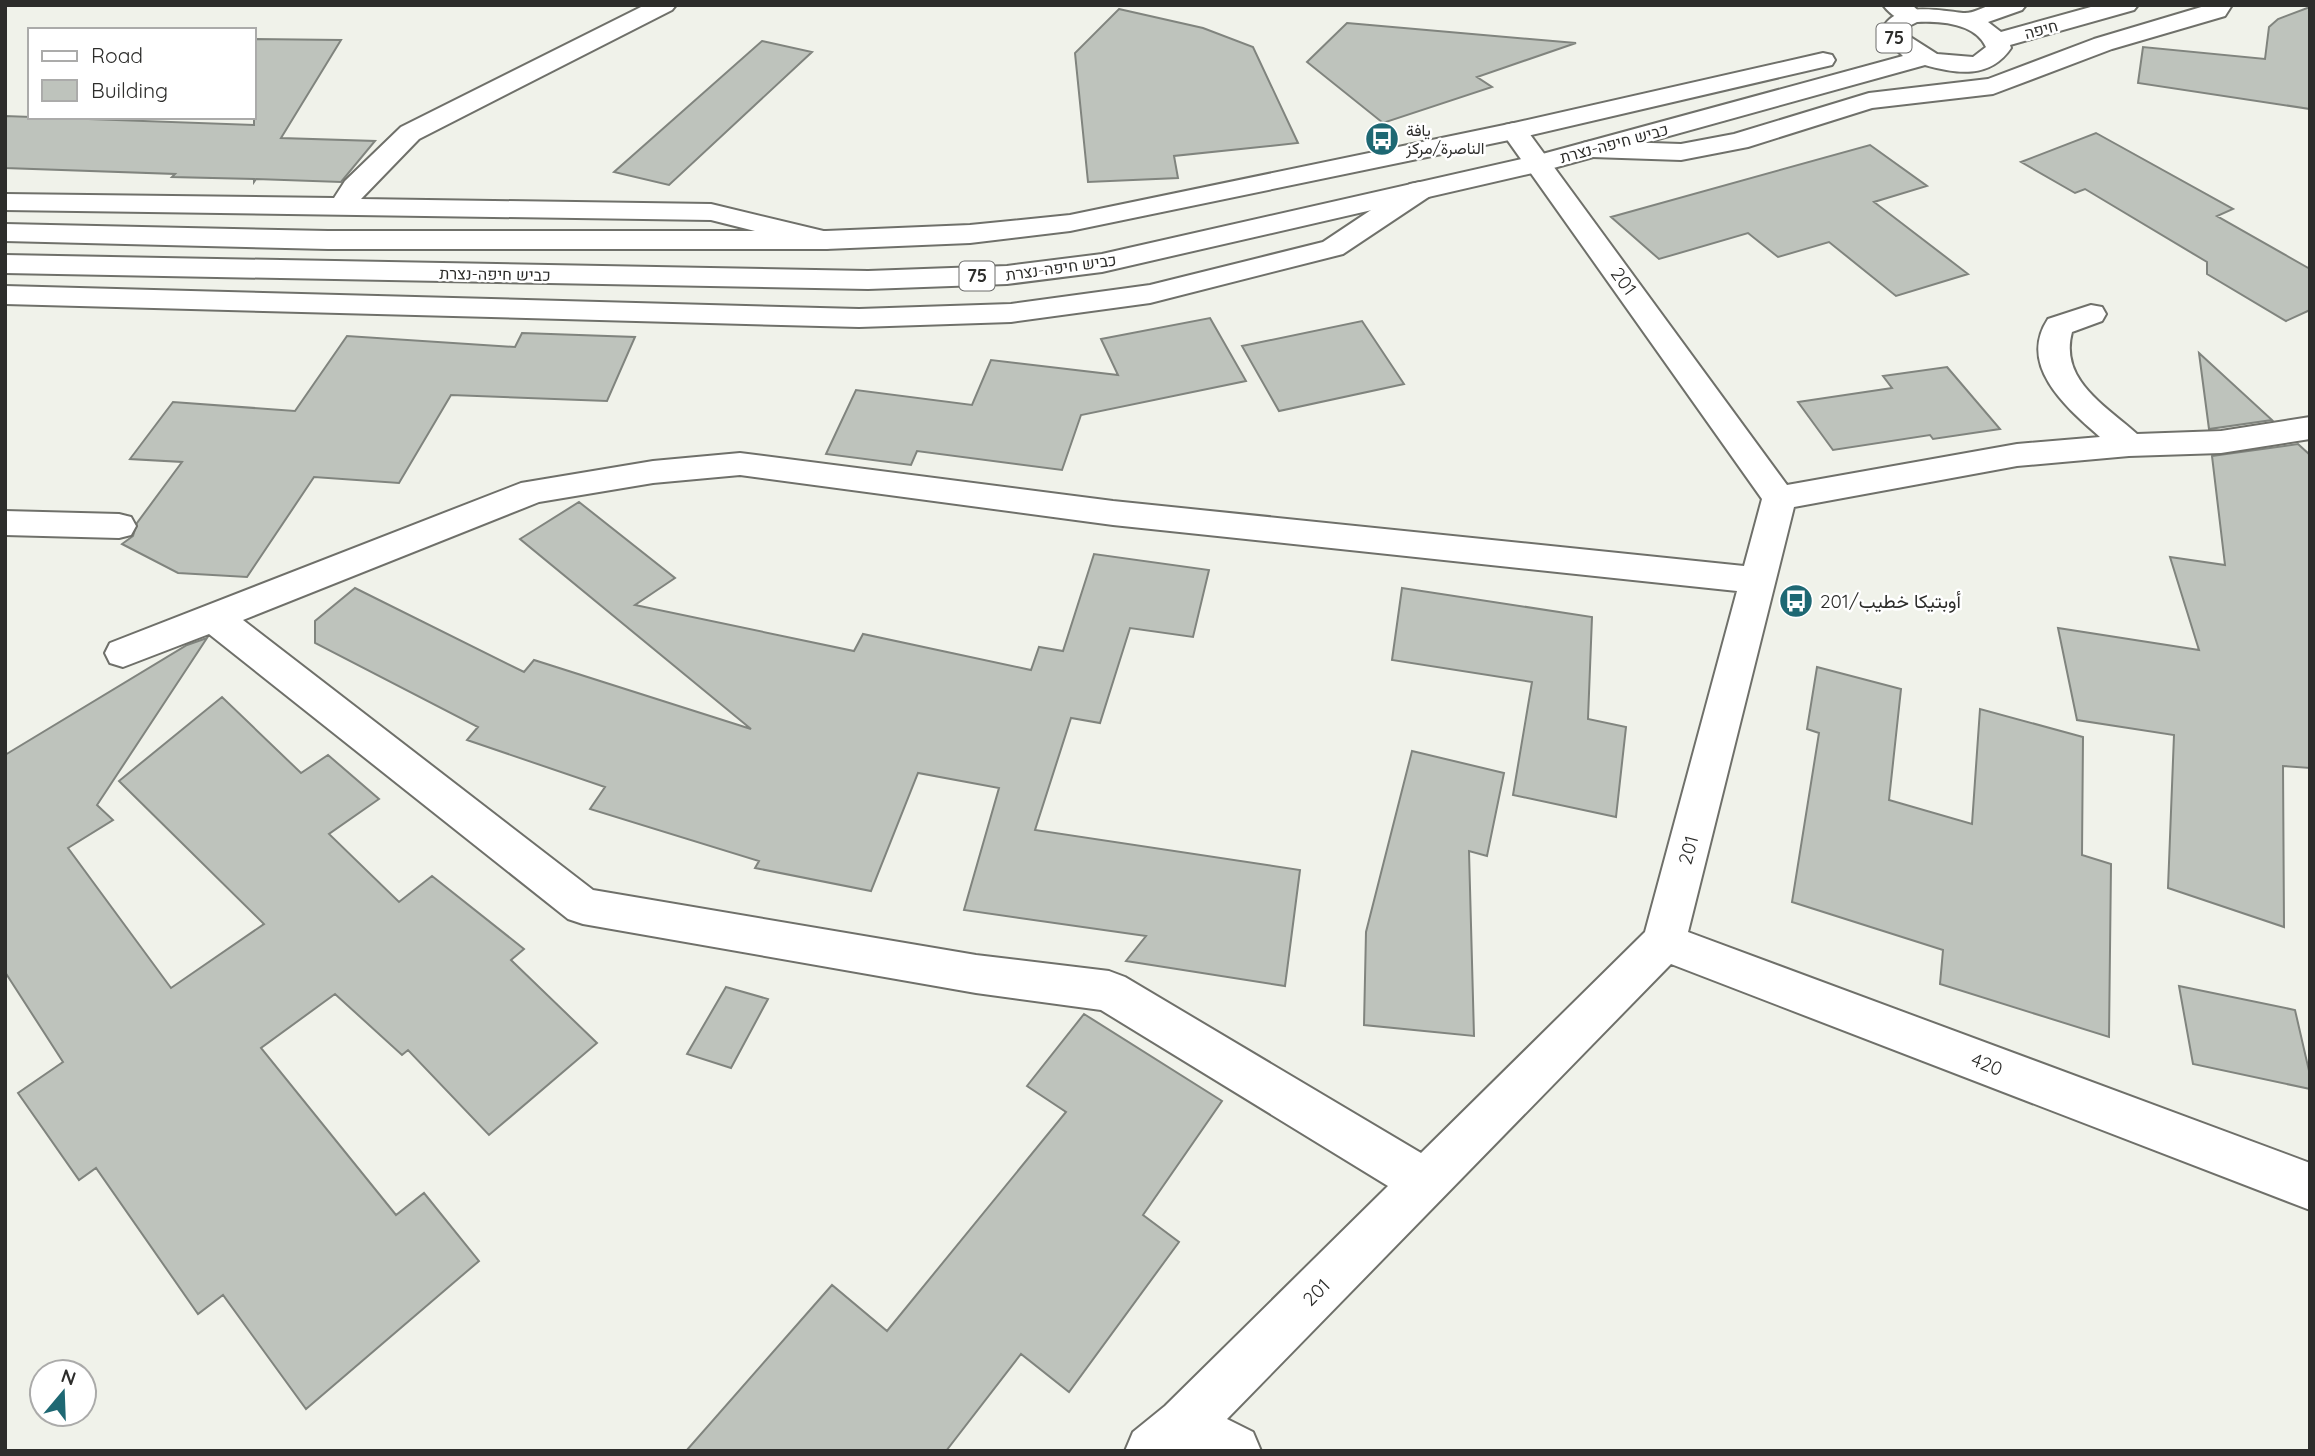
<svg xmlns="http://www.w3.org/2000/svg" width="2315" height="1456" font-family="Quicksand,Vazirmatn,Heebo,sans-serif">
<style>
.building{fill:#bec3bc;stroke:#80847e;stroke-width:2}
.lines{fill:none;stroke-linecap:round;stroke-linejoin:round}
.minor-casing{stroke:#6f706a;stroke-width:4}
.highway-casing{stroke:#6f706a;stroke-width:4}
.minor{fill:#fff;fill-rule:evenodd}
.highway{fill:#fff;fill-rule:evenodd}
.labels{text-anchor:middle;stroke-width:5;stroke-linejoin:round;paint-order:stroke}
.far-street-label{font-size:16px;fill:#2d2d2b;stroke:#fff}
.far-poi-label{font-size:16px;fill:#2d2d2b;stroke:#fff;text-anchor:start}
.shield{fill:#fff;stroke:#6c6c6b;stroke-width:2}
.shield-label{font-size:18px;font-weight:bold;fill:#2d2d2b}
.street-label{font-size:19px;fill:#2d2d2b;stroke:#fff}
.poi-label{font-size:19px;fill:#2d2d2b;stroke:#fff;text-anchor:start}
</style>
<rect width="100%" height="100%" fill="#f0f2ea"/>
<!-- building -->
<path class="building" d="M2310 7V109L2138 83 2143 47 2265 59 2269 27 2278 19Z
M1119 9 1203 28 1253 47 1298 143 1174 156 1178 178 1088 182 1075 53Z
M1347 23 1576 43 1477 77 1492 87 1383 123 1307 62Z
M254 39 341 40 281 138 375 141 341 182 256 179 254 182V179L172 177 175 174 5 168V116L254 125Z
M762 41 812 52 669 185 614 172Z
M2096 133 2233 209 2217 216 2310 269V310L2286 321 2207 274V262L2085 189 2075 193 2021 162Z
M1870 145 1927 186 1874 202 1968 274 1896 296 1829 242 1778 257 1748 233 1659 259 1611 217Z
M1210 318 1246 381 1081 415 1062 470 917 451 911 465 826 454 856 390 972 405 991 360 1118 375 1101 339Z
M1362 321 1404 384 1279 411 1242 346Z
M522 333 635 337 607 401 451 395 399 483 314 477 247 577 178 573 122 544 133 536 137 523 182 462 130 459 173 402 295 411 347 336 515 347Z
M2199 353 2272 420 2209 429Z
M1947 367 2000 429 1933 439 1930 435 1833 450 1798 402 1892 388 1883 376Z
M2298 444 2310 455V768L2283 766 2284 927 2168 888 2174 735 2077 720 2058 628 2199 650 2170 557 2225 565 2212 456Z
M579 502 675 578 635 605 854 651 863 634 1031 670 1039 647 1063 651 1094 554 1209 570 1193 637 1130 628 1100 723 1071 718 1035 830 1300 870 1285 986 1126 961 1146 936 964 910 999 788 918 773 871 891 755 868 759 861 590 809 605 787 467 740 478 727 315 643V621L355 588 524 672 534 660 751 729 520 539Z
M1402 588 1592 617 1588 719 1626 727 1616 817 1513 795 1532 682 1392 660Z
M207 638 97 805 113 820 68 848 171 988 264 924 119 781 222 697 301 773 328 755 379 799 329 834 399 902 432 876 524 949 511 960 597 1043 489 1135 408 1050 402 1055 335 994 261 1048 396 1215 424 1193 479 1261 306 1409 223 1295 198 1314 96 1168 79 1180 18 1093 63 1062 5 972V755L187 645Z
M1817 667 1901 689 1889 800 1972 824 1980 709 2083 737 2082 855 2111 864 2109 1037 1940 984 1943 950 1792 902 1819 733 1807 729Z
M1412 751 1504 773 1487 856 1469 851 1474 1036 1364 1025 1366 932Z
M2179 986 2295 1010 2310 1075V1089L2193 1064Z
M726 987 768 999 731 1068 687 1054Z
M1084 1014 1222 1101 1143 1215 1179 1242 1069 1392 1021 1354 946 1451H686L832 1285 887 1331 1066 1112 1027 1086Z"/>
<g class="lines">
<!-- minor casing -->
<g class="minor-casing">
<path id="minor" d="M645 5H676L672 10 419 139 361 199 711 204 836 234 840 240 836 246 826 249 711 220 5 210V194L334 198 345 181 401 127Z
M1883 5H1912L1924 16 1920 21C1906 25 1892 17 1883 5Z
M2208 5H2232L2225 16 2112 49 1993 94 1872 108 1748 147 1681 160 1592 157 1583 155 1579 149 1583 143 1592 141 1681 144 1734 134 1869 93 1988 79 2094 39Z
M1514 123 1523 125 1787 485 2017 444 2100 437C2067 408 2017 366 2048 319L2091 305 2102 307 2106 314 2102 321 2072 332C2059 380 2105 405 2137 434L2221 431 2310 417V439L2221 453 2129 456 2017 466 1794 507 1688 932 2310 1163V1210L1671 964 1227 1419 1253 1432 1261 1451H1125L1133 1432 1165 1406 1388 1186 1101 1010 976 993 583 924 568 919 209 634 123 667 110 663 105 653 110 643 521 483 653 461 740 453 1113 501 1744 566 1762 499 1501 131 1505 125ZM740 475 1113 525 1737 591 1645 932 1421 1153 1125 977 1109 971 976 955 593 890 243 620 539 502 653 483Z
M1420 182 1430 184 1434 190 1430 196 1343 254 1150 303 1011 322 859 327 5 304V286L859 309 1011 304 1150 285 1323 242 1410 184Z
M5 511 119 514 131 517 136 526 131 535 119 538 5 535Z"/>
</g>
<!-- highway casing -->
<g class="highway-casing">
<path id="highway" d="M1990 5H2026L2022 10 1988 22 2001 32 2098 5H2138L2134 10 2010 45 2011 48C1990 79 1957 74 1925 65L1550 169 1102 272 1007 284 868 289 5 273V255L868 271 1007 266 1102 254 1535 156 1903 56 1880 34C1892 0 1935 10 1963 13 1972 14 1982 8 1990 5ZM1917 22C1940 21 1975 23 1986 47L1973 57 1937 54 1904 33 1907 27Z
M1823 53 1832 55 1835 60 1832 65 1514 139 1070 231 970 243 826 249H328L5 241V224L328 231H826L970 225 1070 215 1514 123Z"/>
</g>
<!-- minor -->
<use href="#minor" class="minor"/>
<!-- highway -->
<use href="#highway" class="highway"/>
</g>
<!-- icons -->
<defs>
<g id="bus-disc" transform="scale(1.75)"><circle r="9.5" fill="#1e6873" stroke="#fff"/><path d="M-5-6H5V4H4V6H2V4H-2V6H-4V4H-5ZM-3.5-4V0h7V-4ZM-3.5 1.2v1.5H-2V1.2ZM2 1.2v1.5H3.5V1.2Z" fill="#fff"/></g>
</defs>
<g fill-rule="evenodd">
<use href="#bus-disc" x="1382" y="139"/>
<use href="#bus-disc" x="1796" y="601"/>
</g>
<g class="labels">
<!-- far-street labels -->
<g class="far-street-label">
<text transform="translate(2041 29) rotate(-15)" y="6">חיפה</text>
<text transform="translate(1614 143) rotate(-15)" y="6">כביש חיפה-נצרת</text>
<text transform="translate(1061 267) rotate(-8)" y="6">כביש חיפה-נצרת</text>
<text transform="translate(495 274) rotate(1)" y="6">כביש חיפה-נצרת</text>
</g>
<!-- far-poi labels -->
<g class="far-poi-label">
<text x="1406" y="136">يافة<tspan x="1406" dy="18">الناصرة/مركز</tspan></text>
</g>
<!-- shield labels -->
<g class="shield">
<rect x="1876.5" y="23.5" width="35" height="29" rx="5"/>
<rect x="959.5" y="261.5" width="35" height="29" rx="5"/>
</g>
<g class="shield-label">
<text x="1894" y="44">75</text>
<text x="977" y="282">75</text>
</g>
<!-- street labels -->
<g class="street-label">
<text transform="translate(1624 281) rotate(54)" y="7">201</text>
<text transform="translate(1688 850) rotate(-75)" y="7">201</text>
<text transform="translate(1987 1064) rotate(21)" y="7">420</text>
<text transform="translate(1316 1292) rotate(-45)" y="7">201</text>
</g>
<!-- poi labels -->
<g class="poi-label">
<text x="1820" y="608">أوبتيكا خطيب/201</text>
</g>
</g>
<!-- border -->
<rect width="2315" height="1456" fill="none" stroke="#2d2d2b" stroke-width="14"/>
<!-- legend -->
<rect x="28" y="28" width="228" height="91" fill="#ffffff" stroke="#ababaa" stroke-width="2"/>
<rect x="42" y="51" width="35" height="10" fill="#ffffff" stroke="#ababaa" stroke-width="2"/>
<text x="91" y="63" font-size="21" fill="#2d2d2b">Road</text>
<rect x="42" y="80" width="35" height="21" fill="#bec3bc" stroke="#ababaa" stroke-width="2"/>
<text x="91" y="98" font-size="21" fill="#2d2d2b">Building</text>
<!-- north arrow -->
<g transform="translate(63 1393) rotate(19)"><circle r="33" fill="#ffffff" stroke="#ababaa" stroke-width="2"/>
<path d="M0-5L12 26L0 18L-12 26Z" fill="#1e6873"/>
<text y="-10" font-size="19" font-weight="bold" text-anchor="middle" fill="#2d2d2b">N</text>
</g>
</svg>
